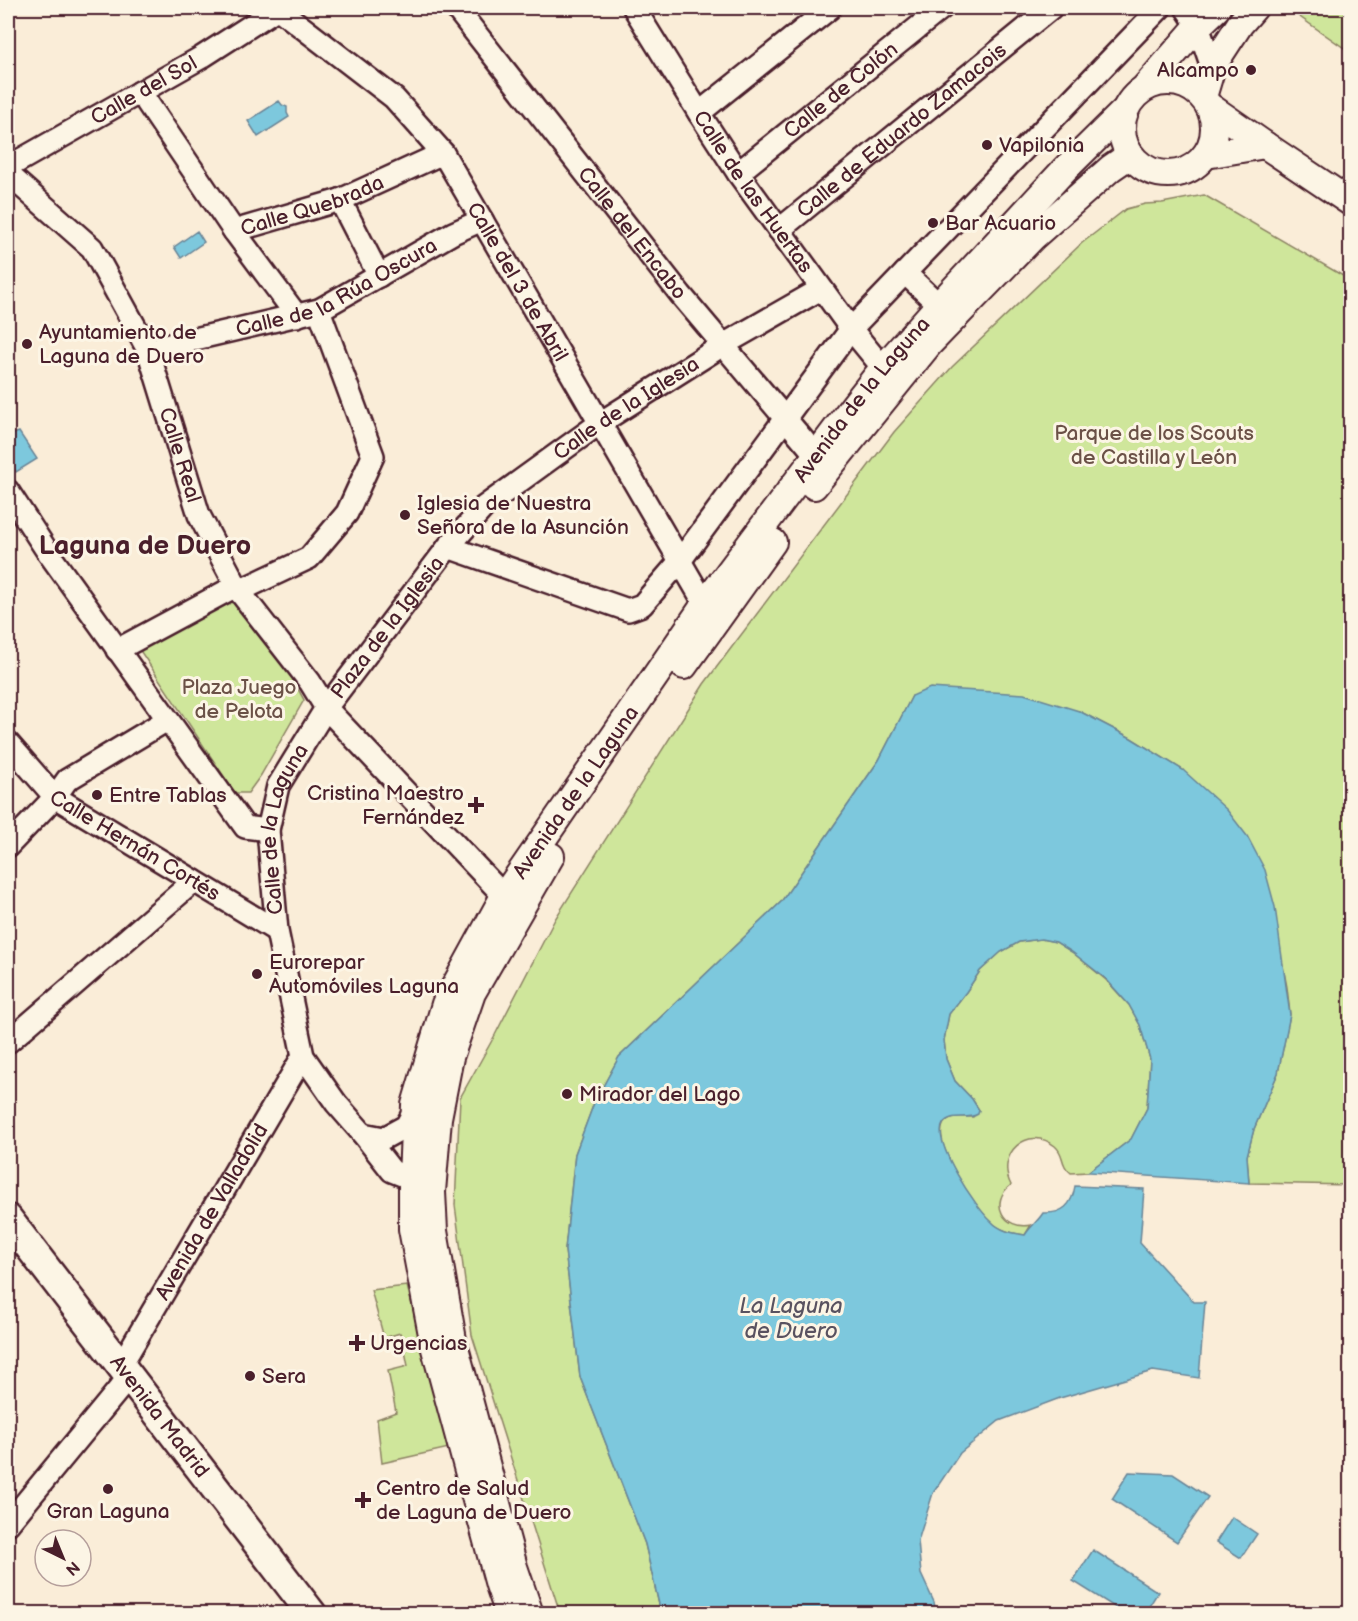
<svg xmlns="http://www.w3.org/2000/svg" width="1358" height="1621" font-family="'Balsamiq Sans',sans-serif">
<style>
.green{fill:#cfe69b;stroke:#8c8263;stroke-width:1.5}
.water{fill:#7dc8dd;stroke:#698496;stroke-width:1.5}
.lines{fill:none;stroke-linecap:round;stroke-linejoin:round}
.minor-casing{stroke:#4a1f2b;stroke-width:26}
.tertiary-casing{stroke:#4a1f2b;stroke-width:30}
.secondary-casing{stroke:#4a1f2b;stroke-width:33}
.minor{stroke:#fcf5e5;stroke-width:21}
.tertiary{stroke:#fcf5e5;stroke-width:26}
.secondary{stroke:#fcf5e5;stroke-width:28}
.poi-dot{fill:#4a1f2b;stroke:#fcf5e5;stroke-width:2}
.labels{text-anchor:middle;stroke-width:6;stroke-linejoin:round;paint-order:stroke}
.poi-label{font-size:21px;fill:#4a1f2b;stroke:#fcf5e5;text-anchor:start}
.street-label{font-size:21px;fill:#4a1f2b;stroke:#fcf5e5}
.park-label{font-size:21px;fill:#6b5147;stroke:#fcf5e5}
.water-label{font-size:22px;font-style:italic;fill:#595260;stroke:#fcf5e5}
.district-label{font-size:27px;font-weight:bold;fill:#4a1f2b;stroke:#fcf5e5}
</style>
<rect width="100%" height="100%" fill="#faedd8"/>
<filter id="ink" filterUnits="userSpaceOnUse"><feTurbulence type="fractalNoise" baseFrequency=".0167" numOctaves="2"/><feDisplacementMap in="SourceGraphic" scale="12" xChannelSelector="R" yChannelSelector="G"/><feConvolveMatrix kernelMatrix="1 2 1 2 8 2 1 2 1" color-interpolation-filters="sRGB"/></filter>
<g filter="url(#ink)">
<!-- green -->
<path class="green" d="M1287 8H1350V52Z
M1204 195 1350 280V1185L1249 1183 1247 1156 1254 1129 1278 1073 1290 1014 1287 987 1282 961 1183 770 1131 738 1079 711 912 696 879 760 781 902 619 1057 594 1103 575 1154 565 1250 580 1377 645 1544 661 1613H560L472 1335 455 1205 460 1098 495 1035 555 919 704 684 894 432 952 367 1082 243 1126 209 1145 204 1162 203Z
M232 600 292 678 304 700 261 775 248 793H235L139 649Z
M1041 939 1056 942 1072 952 1106 980 1129 1005 1140 1025 1150 1059 1147 1108 1131 1139 1088 1172 1071 1173C1069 1171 1066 1169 1065 1166 1061 1159 1063 1153 1055 1146 1028 1124 995 1154 1011 1185 988 1202 1004 1231 1031 1225L1025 1235C1012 1233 1001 1231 991 1222 976 1208 927 1138 946 1121 952 1115 965 1117 973 1117L979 1110 972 1099 955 1081 946 1059 944 1040 949 1014 966 992 980 971 1001 952 1019 942Z
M407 1286 449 1448 382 1463 377 1419 396 1412 388 1371 408 1366 403 1341 400 1333 384 1338 371 1290Z"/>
<!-- water -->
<path class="water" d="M279 101 282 105 287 107V113L289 117 258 137 248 121Z
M197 231 204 242 181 258 174 247Z
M19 432 37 459 16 472 8 459V436Z
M930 688 1024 694 1079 711 1131 738 1183 770 1227 810 1247 836 1265 870 1275 907 1290 1015 1278 1073 1254 1129 1247 1156 1249 1183 1088 1172 1131 1139 1147 1108 1150 1059 1140 1025 1129 1005 1106 979 1072 952 1056 942 1041 939 1019 942 1001 952 980 971 966 992 949 1014 944 1040 946 1059 955 1081 972 1099 979 1110 978 1114C967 1121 951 1112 943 1124 932 1142 976 1208 991 1221 1000 1231 1012 1233 1025 1235 1030 1227 1038 1221 1043 1213 1063 1214 1072 1205 1075 1186L1144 1189 1140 1243 1194 1302H1205L1199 1378 1153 1371 1060 1398 999 1421 960 1453 933 1493 918 1541 921 1574 934 1602 936 1613H661L645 1544 580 1377 565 1250 575 1154 594 1103 619 1057 781 902 879 760 912 696Z
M1129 1472 1173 1474 1208 1497 1177 1542 1112 1499Z
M1232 1517 1257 1534 1241 1558 1216 1542Z
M1093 1550 1158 1592 1145 1613H1124L1073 1581Z"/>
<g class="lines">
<!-- minor casing -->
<g class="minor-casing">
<g id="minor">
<path id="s1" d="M277 8 394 98 443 153 705 604"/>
<path id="s2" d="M456 8 681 295 816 455"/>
<path id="s3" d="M634 8 699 113 738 173 851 329 883 368"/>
<path d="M1186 8 1198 26 1212 67"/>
<path id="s4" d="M140 92 234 231 340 200 443 153"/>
<path d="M699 113 830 8"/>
<path id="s5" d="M8 167 202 57 278 8"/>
<path id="s6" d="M738 173 942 8"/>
<path id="s7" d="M8 174 92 248 148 350 199 515 239 591 310 682 326 708 504 896"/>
<path d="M340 200 379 276"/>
<path id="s8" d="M779 230 1051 8"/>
<path d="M234 231 297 316"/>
<path d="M905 273 939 305"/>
<path id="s9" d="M148 350 319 310 453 233 482 220 483 222"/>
<path d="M8 491 47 551 245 827 268 830"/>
<path d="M448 547 628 610 642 605 680 561 851 329 1160 8"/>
<path d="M239 591 309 558 347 513 373 456 319 310"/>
<path d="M117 650 236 586"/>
<path id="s10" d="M8 743 55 797 277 931"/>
<path d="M8 846 55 797 67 780 167 720"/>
<path d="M8 1042 194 881"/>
<path d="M363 1134 384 1138 406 1126 415 1110"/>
<path id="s11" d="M426 1178 412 1179 392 1171 363 1134 336 1103 303 1056 277 931 268 830 278 786 326 708 448 547 484 507 600 423 723 345 821 289"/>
<path id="s12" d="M121 1365 303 1056"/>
<path d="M8 1524 129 1377"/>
</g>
</g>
<!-- tertiary casing -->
<g class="tertiary-casing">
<g id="tertiary">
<circle cx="1168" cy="128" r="46"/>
<path d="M1146 86 1198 26 1217 8"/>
<path d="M1203 97 1212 67 1240 24 1254 8"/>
<path d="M1209 106 1265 145 1350 202"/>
<path d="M1206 155 1265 145"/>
<path d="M814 486 929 344 1033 237 1111 168 1130 155"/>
<path d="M684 666 773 542"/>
<path id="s13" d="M509 1614 499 1585 434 1345 412 1229V1179L415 1105 445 1004 504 896 705 604 854 405 883 368 939 305 1065 169 1123 112"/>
<path d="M530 1614 514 1567 453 1340 434 1231 432 1192 438 1118 450 1057 472 993 551 856"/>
</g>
</g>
<!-- secondary casing -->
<g class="secondary-casing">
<g id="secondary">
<path id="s14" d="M8 1219 312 1614"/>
</g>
</g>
<!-- minor -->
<use href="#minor" class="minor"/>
<!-- tertiary -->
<use href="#tertiary" class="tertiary"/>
<!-- secondary -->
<use href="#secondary" class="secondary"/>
</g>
</g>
<!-- markers -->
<g class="poi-dot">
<circle cx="1251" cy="70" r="6"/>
<circle cx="987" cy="145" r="6"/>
<circle cx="933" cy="223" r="6"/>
<circle cx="27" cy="344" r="6"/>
<circle cx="405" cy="515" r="6"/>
<circle cx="97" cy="795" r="6"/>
<path d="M473 796h6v6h6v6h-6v6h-6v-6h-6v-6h6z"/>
<circle cx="257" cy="974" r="6"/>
<circle cx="567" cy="1094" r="6"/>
<path d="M354 1334h6v6h6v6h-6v6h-6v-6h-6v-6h6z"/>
<circle cx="250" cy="1376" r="6"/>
<circle cx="108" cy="1489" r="6"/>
<path d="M360 1491h6v6h6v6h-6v6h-6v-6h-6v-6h6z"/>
</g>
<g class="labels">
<!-- poi labels -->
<g class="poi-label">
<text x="1239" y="77" text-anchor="end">Alcampo</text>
<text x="999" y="152">Vapilonia</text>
<text x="945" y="230">Bar Acuario</text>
<text x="39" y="339">Ayuntamiento de<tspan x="39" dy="24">Laguna de Duero</tspan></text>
<text x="417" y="510">Iglesia de Nuestra<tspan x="417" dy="24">Señora de la Asunción</tspan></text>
<text x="464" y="800" text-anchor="end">Cristina Maestro<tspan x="464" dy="24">Fernández</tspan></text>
<text x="109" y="802">Entre Tablas</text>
<text x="269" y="969">Eurorepar<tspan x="269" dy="24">Automóviles Laguna</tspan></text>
<text x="579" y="1101">Mirador del Lago</text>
<text x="370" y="1350">Urgencias</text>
<text x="262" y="1383">Sera</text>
<text x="376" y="1495">Centro de Salud<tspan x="376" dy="24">de Laguna de Duero</tspan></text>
<text x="108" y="1518" text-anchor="middle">Gran Laguna</text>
</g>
<!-- street labels -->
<g class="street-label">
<text dy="7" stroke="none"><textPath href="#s5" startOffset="156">Calle del Sol</textPath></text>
<text dy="7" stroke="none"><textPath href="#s6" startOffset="132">Calle de Colón</textPath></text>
<text dy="7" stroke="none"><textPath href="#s8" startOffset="158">Calle de Eduardo Zamacois</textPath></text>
<text dy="7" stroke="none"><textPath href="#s3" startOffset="219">Calle de las Huertas</textPath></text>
<text dy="7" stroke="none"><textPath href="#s4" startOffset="250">Calle Quebrada</textPath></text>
<text dy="7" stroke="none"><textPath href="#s2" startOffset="286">Calle del Encabo</textPath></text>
<text dy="7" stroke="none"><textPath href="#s1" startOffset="370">Calle del 3 de Abril</textPath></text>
<text dy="7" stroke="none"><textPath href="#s9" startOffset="200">Calle de la Rúa Oscura</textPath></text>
<text dy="7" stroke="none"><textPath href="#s13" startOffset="1362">Avenida de la Laguna</textPath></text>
<text dy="7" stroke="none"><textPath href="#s11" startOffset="976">Calle de la Iglesia</textPath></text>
<text dy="7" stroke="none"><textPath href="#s7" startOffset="338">Calle Real</textPath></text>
<text dy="7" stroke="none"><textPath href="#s11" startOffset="648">Plaza de la Iglesia</textPath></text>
<text dy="7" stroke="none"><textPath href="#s13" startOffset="876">Avenida de la Laguna</textPath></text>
<text dy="7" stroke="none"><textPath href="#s11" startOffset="414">Calle de la Laguna</textPath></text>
<text dy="7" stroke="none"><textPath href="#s10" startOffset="165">Calle Hernán Cortés</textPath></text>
<text dy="7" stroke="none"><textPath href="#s12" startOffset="178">Avenida de Valladolid</textPath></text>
<text dy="7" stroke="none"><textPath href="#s14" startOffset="249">Avenida Madrid</textPath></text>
</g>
<!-- park labels -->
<g class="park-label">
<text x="1154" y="440">Parque de los Scouts<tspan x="1154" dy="24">de Castilla y León</tspan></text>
<text x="239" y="694">Plaza Juego<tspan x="239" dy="24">de Pelota</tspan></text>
</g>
<!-- water labels -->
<g class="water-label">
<text x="791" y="1313">La Laguna<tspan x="791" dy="25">de Duero</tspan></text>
</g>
<!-- district labels -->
<g class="district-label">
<text x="145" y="554">Laguna de Duero</text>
</g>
</g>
<!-- margin -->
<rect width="1358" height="1621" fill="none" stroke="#fcf5e5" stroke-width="30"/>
<rect x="15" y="15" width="1328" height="1591" fill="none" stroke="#4a1f2b" stroke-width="2" filter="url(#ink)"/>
<!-- north arrow -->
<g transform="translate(63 1558) rotate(137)"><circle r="28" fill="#fcf5e5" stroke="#b59f9b" stroke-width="1.5"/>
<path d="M0-4.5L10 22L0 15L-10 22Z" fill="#4a1f2b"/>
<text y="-9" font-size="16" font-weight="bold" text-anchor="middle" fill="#4a1f2b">N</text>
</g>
</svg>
